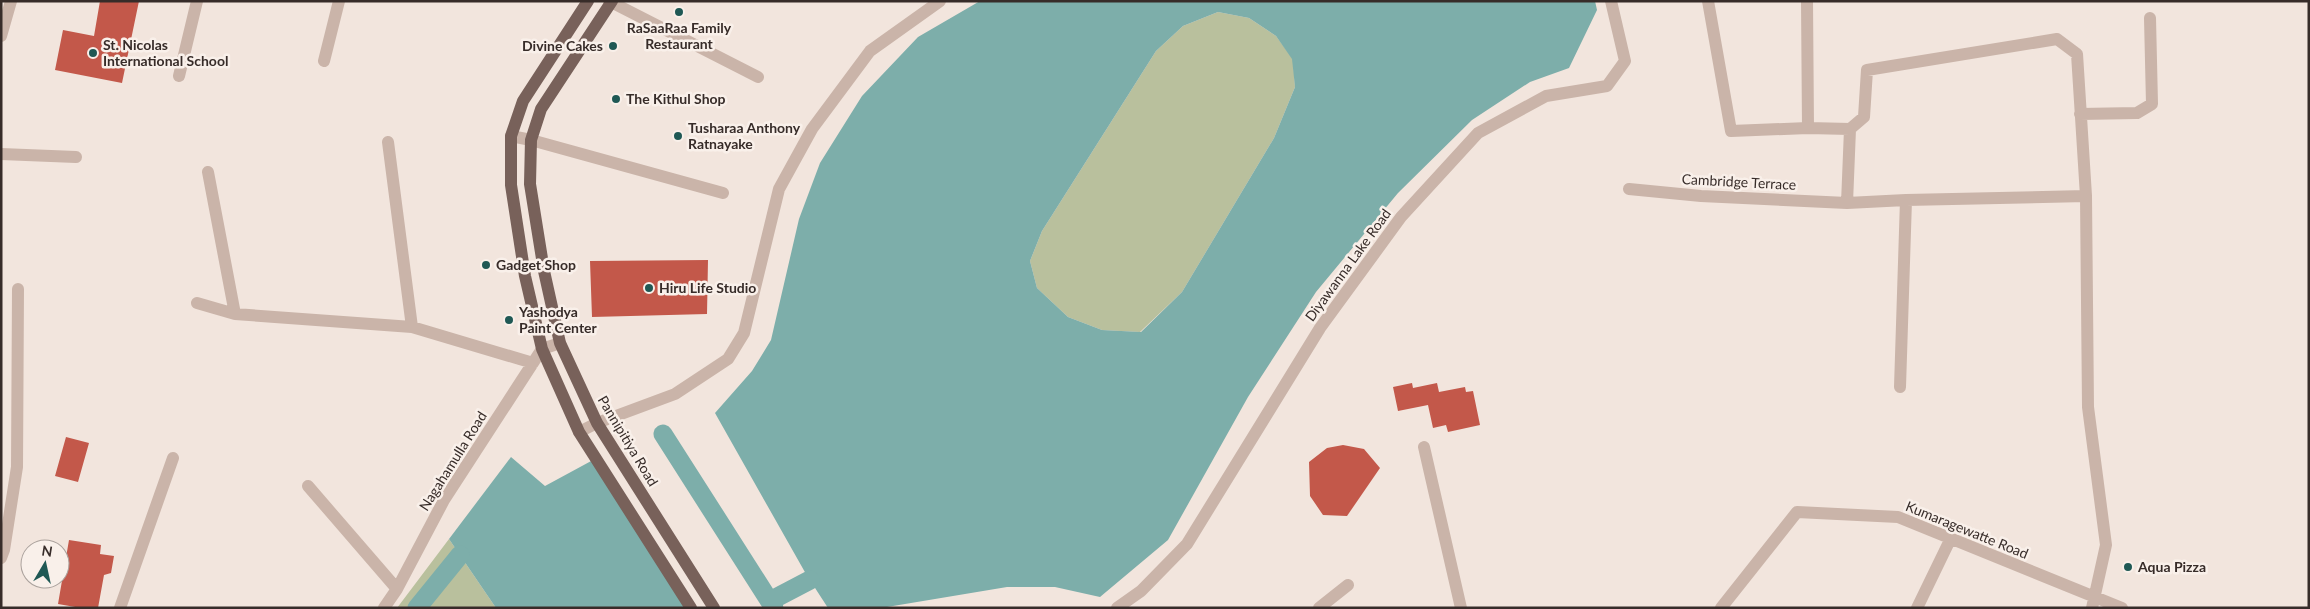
<svg xmlns="http://www.w3.org/2000/svg" width="2310" height="609" font-family="Lato,sans-serif">
<style>
.green{fill:#b9c09d}
.water{fill:#7daeaa;fill-rule:evenodd}
.lines{fill:none;stroke-linecap:round;stroke-linejoin:round}
.canal{stroke:#7daeaa;stroke-width:19}
.building{fill:#c3584a}
.minor{stroke:#cab4a9;stroke-width:12}
.major{stroke:#78615a;stroke-width:12}
.poi-dot{fill:#1f5854;stroke:#f9f0ea;stroke-width:2}
.labels{text-anchor:middle;stroke-width:5;stroke-linejoin:round;paint-order:stroke}
.poi-label{font-size:14px;font-weight:bold;fill:#372c29;stroke:#f9f0ea;text-anchor:start}
.street-label{font-size:14px;fill:#372c29;stroke:#f9f0ea}
</style>
<rect width="100%" height="100%" fill="#f2e5dd"/>
<!-- green -->
<path class="green" d="M1218 12 1249 18 1276 36 1293 59 1295 87 1274 138 1182 292 1140 332 1102 330 1068 317 1037 288 1030 261 1042 231 1156 51 1183 26Z
M449 539 496 608H397Z"/>
<!-- water -->
<path class="water" d="M980 1H1595L1597 10 1569 68 1530 82 1472 120 1398 193 1316 292 1248 397 1168 540 1100 597 1055 587H1007L881 608H828L806 574 715 413 752 371 771 340 799 219 820 163 862 96 918 37ZM1218 12 1249 18 1276 36 1292 59 1295 87 1274 138 1182 292 1141 332 1102 330 1068 317 1037 288 1030 261 1042 231 1156 51 1183 26Z
M511 457 545 486 593 460 685 608H496L449 539Z"/>
<g class="lines">
<!-- canal -->
<path class="canal" d="M663 434 774 608
M770 601 810 580
M417 608 460 555"/>
</g>
<!-- building -->
<path class="building" d="M100 1H139L122 83 55 70 63 30 94 36Z
M708 260 707 314 592 317 590 261Z
M1412 383 1413 388 1437 383 1439 392 1465 387 1466 392 1473 391 1480 425 1448 432 1446 425 1433 428 1428 405 1398 411 1393 387Z
M66 437 89 443 78 482 55 476Z
M1343 445 1364 449 1380 468 1347 516 1323 515 1310 496 1309 462 1327 448Z
M69 540 101 545 100 554 114 556 111 573 104 575 98 608H81L58 604Z"/>
<g class="lines">
<!-- minor -->
<path class="minor" d="M609 1 758 77
M1708 1 1731 131 1808 128 1850 129 1864 117 1867 70 2057 39 2077 54 2086 196 2088 407 2106 545 2092 608
M1807 1 1808 128
M1 36 11 1
M324 61 339 1
M179 76 197 1
M2080 114 2137 113 2152 104 2150 18
M511 136 531 140 723 193
M388 142 412 327
M1 154 76 157
M208 172 235 314
M1629 189 1701 196 1847 203 1906 200 2086 196
M1847 203 1850 129
M197 303 235 314 412 327 533 363
M1900 387 1906 200
M579 432 597 423 675 394 728 359 744 333 779 189 812 129 870 51 940 1
M1424 447 1461 608
M308 486 397 589
M1 558 4 550 17 467 18 289
M120 608 173 458
M384 608 397 589 444 500 542 349 560 343
M1117 608 1141 591 1187 544 1320 328 1401 217 1478 133 1546 96 1607 86 1625 61 1611 1
M1319 608 1348 585
M1721 608 1797 512 1898 517 2122 608
M1917 608 1950 540"/>
<!-- major -->
<path class="major" d="M588 1 523 101 511 136V185L525 276 542 349 579 432 691 608
M612 1 541 109 531 140 530 184 544 271 560 343 597 423 714 608"/>
</g>
<!-- markers -->
<g class="poi-dot">
<circle cx="679" cy="12" r="5"/>
<circle cx="613" cy="46" r="5"/>
<circle cx="93" cy="53" r="5"/>
<circle cx="616" cy="99" r="5"/>
<circle cx="678" cy="136" r="5"/>
<circle cx="486" cy="265" r="5"/>
<circle cx="649" cy="288" r="5"/>
<circle cx="509" cy="320" r="5"/>
<circle cx="2128" cy="567" r="5"/>
</g>
<g class="labels">
<!-- poi labels -->
<g class="poi-label">
<text x="679" y="33" text-anchor="middle">RaSaaRaa Family<tspan x="679" dy="16">Restaurant</tspan></text>
<text x="103" y="50">St. Nicolas<tspan x="103" dy="16">International School</tspan></text>
<text x="603" y="51" text-anchor="end">Divine Cakes</text>
<text x="626" y="104">The Kithul Shop</text>
<text x="688" y="133">Tusharaa Anthony<tspan x="688" dy="16">Ratnayake</tspan></text>
<text x="496" y="270">Gadget Shop</text>
<text x="659" y="293">Hiru Life Studio</text>
<text x="519" y="317">Yashodya<tspan x="519" dy="16">Paint Center</tspan></text>
<text x="2138" y="572">Aqua Pizza</text>
</g>
<!-- street labels -->
<g class="street-label">
<text transform="translate(1739 182) rotate(3)" y="5">Cambridge Terrace</text>
<text transform="translate(1348 265) rotate(-54)" y="5">Diyawanna Lake Road</text>
<text transform="translate(628 441) rotate(59)" y="5">Pannipitiya Road</text>
<text transform="translate(453 461) rotate(-58)" y="5">Nagahamulla Road</text>
<text transform="translate(1967 530) rotate(22)" y="5">Kumaragewatte Road</text>
</g>
</g>
<!-- border -->
<rect width="2310" height="609" fill="none" stroke="#372c29" stroke-width="5"/>
<!-- north arrow -->
<g transform="translate(45 564) rotate(9)"><circle r="24" fill="#f9f0ea" stroke="#aba29d"/>
<path d="M0-4L9 19L0 12L-9 19Z" fill="#1f5854"/>
<text y="-8" font-size="14" font-weight="bold" text-anchor="middle" fill="#372c29">N</text>
</g>
</svg>
